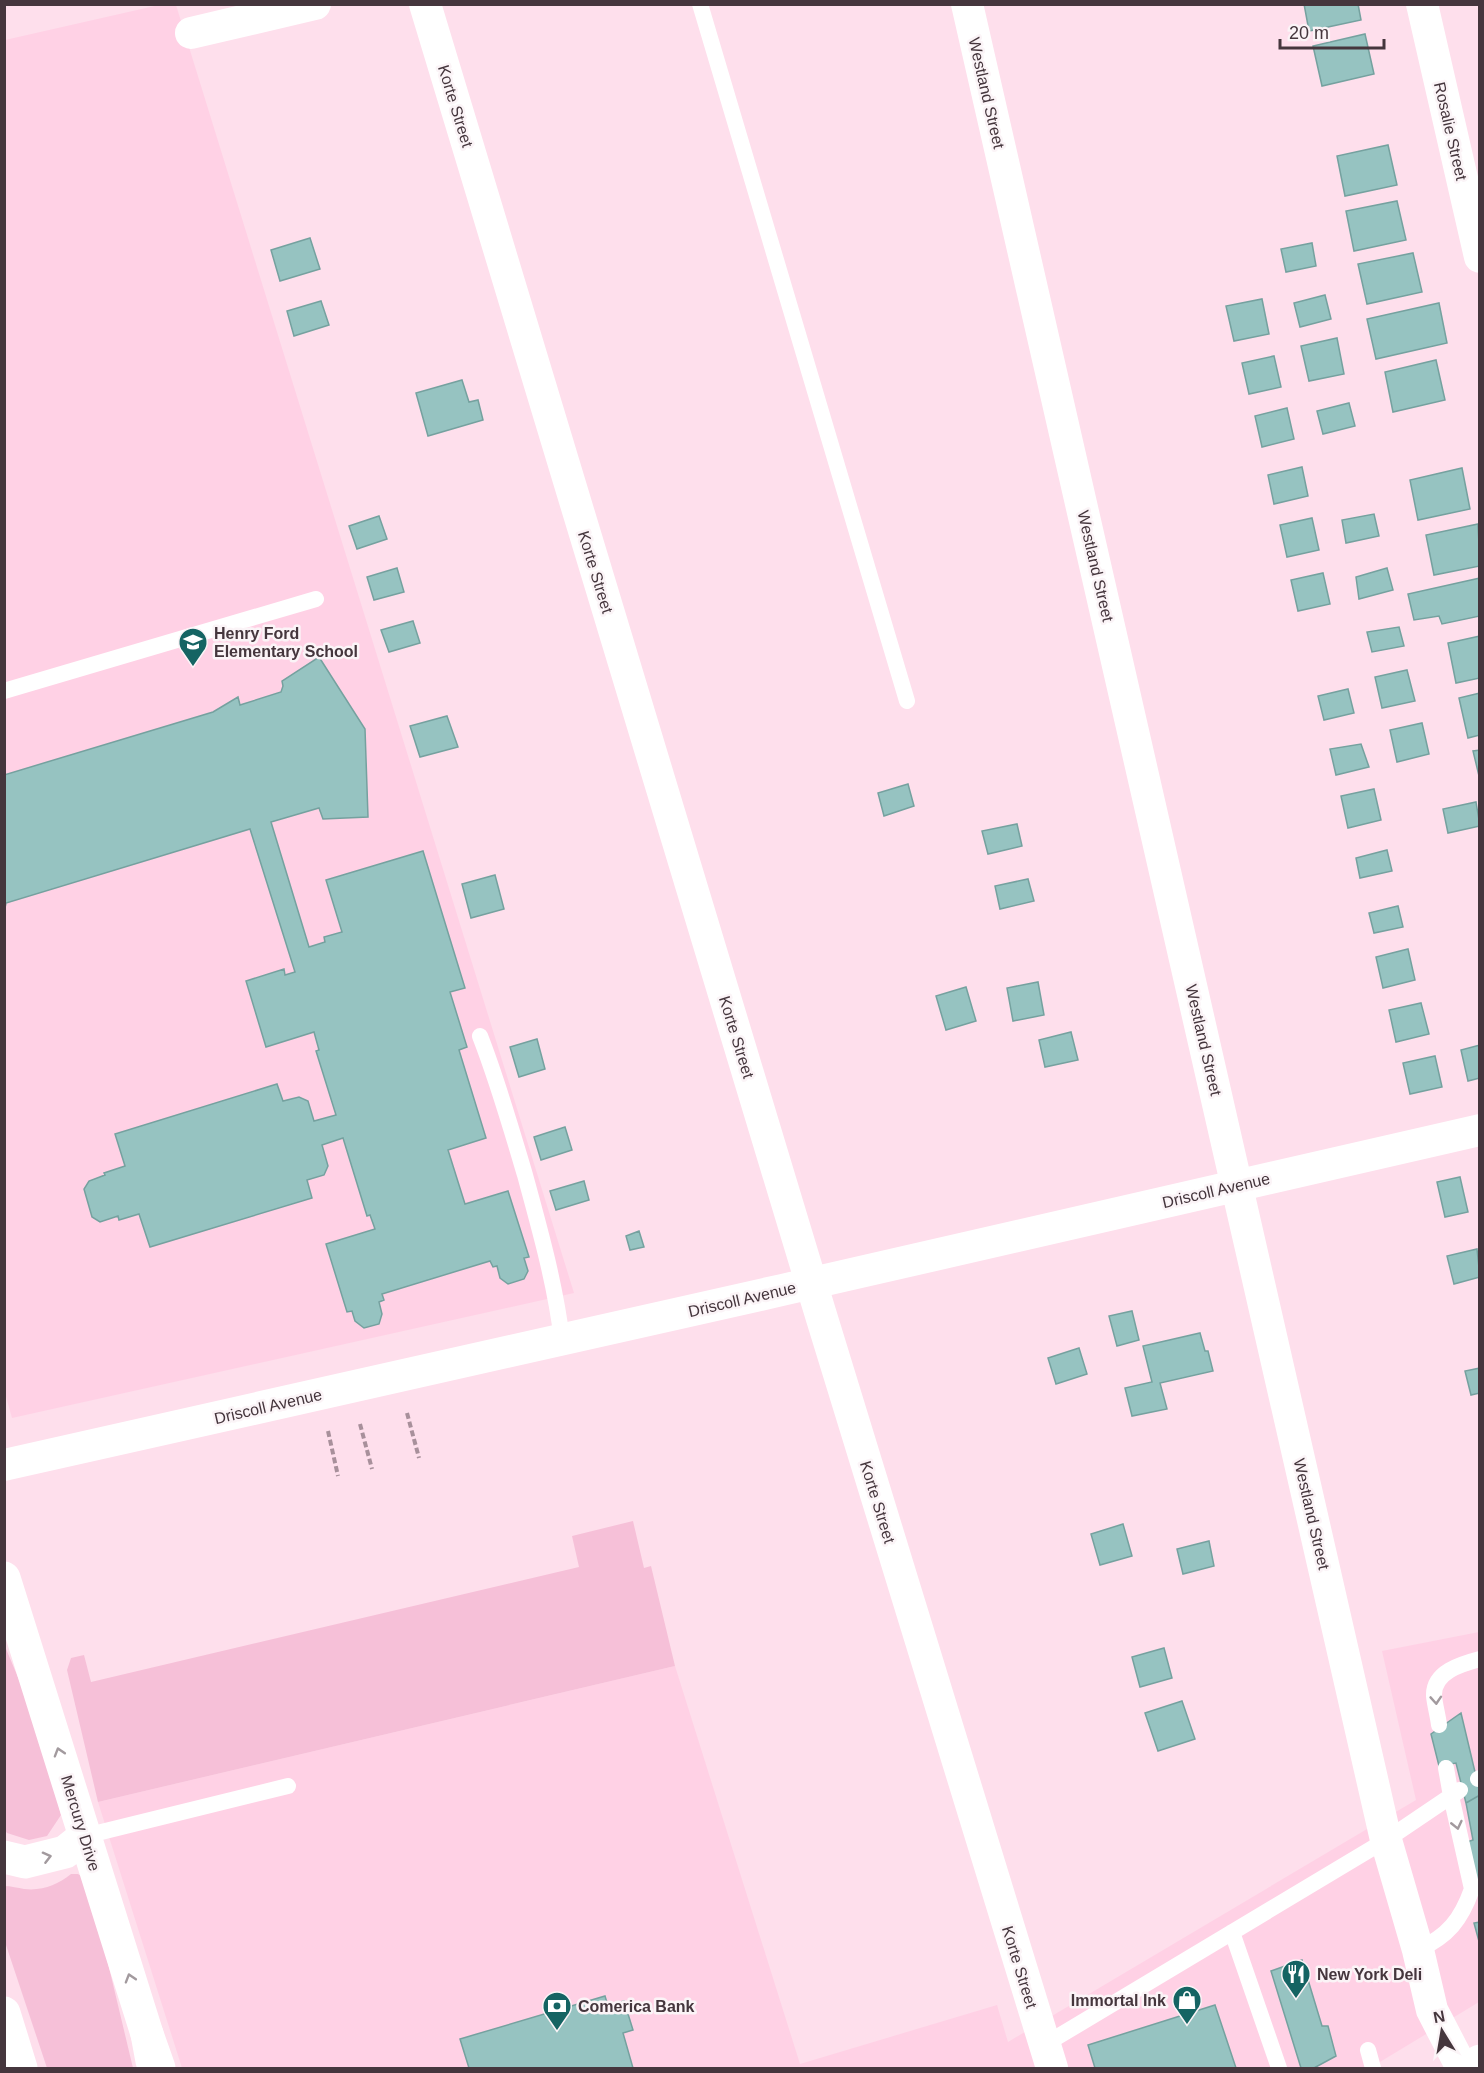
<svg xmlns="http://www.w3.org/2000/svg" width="1484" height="2073" font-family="Helvetica,sans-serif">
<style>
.built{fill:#ffd1e5}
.green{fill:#f6c0d8}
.building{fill:#96c3c1;stroke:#75a19f;stroke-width:1.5}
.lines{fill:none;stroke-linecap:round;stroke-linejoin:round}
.path{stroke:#a8909b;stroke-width:4;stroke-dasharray:6 3;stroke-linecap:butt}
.lane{stroke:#fff;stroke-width:16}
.street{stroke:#fff;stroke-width:32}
.secondary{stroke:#fff;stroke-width:33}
.primary{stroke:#fff;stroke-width:33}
.oneway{stroke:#a29a9e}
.labels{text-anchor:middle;stroke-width:5;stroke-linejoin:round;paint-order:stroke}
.street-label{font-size:16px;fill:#45363d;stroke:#fbf4f7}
.poi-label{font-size:16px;font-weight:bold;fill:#45363d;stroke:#fbf4f7;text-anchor:start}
</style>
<rect width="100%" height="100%" fill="#fedfec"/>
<!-- built -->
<path class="built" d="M159 5H176L574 1293 12 1418 5 1393V40Z
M1479 1632V2002L1370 2068H182L98 1802 675 1666 800 2064 997 2005 1008 2042 1416 1800 1382 1651Z"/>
<!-- green -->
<path class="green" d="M633 1521 644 1568 651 1566 675 1666 98 1802 67 1670 71 1658 84 1655 91 1682 579 1567 572 1536Z
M4 1644 40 1730 61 1815 47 1836 29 1840 7 1833 5 1830Z
M71 1874H78L81 1876 106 1955 133 2068H47L5 1942 4 1886C11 1886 18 1888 24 1889 43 1891 57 1885 71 1874Z"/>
<!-- building -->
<path class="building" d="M1304 4H1358L1361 20 1309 31Z
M1365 34 1374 74 1322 86 1313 46Z
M1388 145 1397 185 1345 196 1337 156Z
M1397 201 1406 240 1354 251 1346 211Z
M310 238 320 269 280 281 271 250Z
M1312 243 1316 266 1286 272 1281 249Z
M1413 253 1422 292 1367 304 1358 264Z
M1325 295 1331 319 1300 327 1294 303Z
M1262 299 1269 334 1234 341 1226 306Z
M321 301 329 325 294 336 287 311Z
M1439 303 1447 343 1376 359 1367 319Z
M1337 338 1344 374 1309 381 1301 346Z
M1274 356 1281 387 1249 394 1242 363Z
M1436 360 1445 400 1393 412 1385 372Z
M462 380 469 402 478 400 483 420 428 436 416 393Z
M1349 403 1355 426 1323 434 1317 411Z
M1287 408 1294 439 1262 447 1255 416Z
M1302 467 1308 496 1274 504 1268 475Z
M1462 468 1470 509 1418 520 1410 480Z
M1374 514 1379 536 1346 543 1342 520Z
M379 516 387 539 357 549 349 526Z
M1312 518 1319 550 1287 557 1280 525Z
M1478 524 1480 566 1434 575 1426 535Z
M397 568 404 592 374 600 367 577Z
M1387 568 1393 590 1359 599 1356 577Z
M1323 573 1330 604 1298 611 1291 580Z
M1480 578V616L1442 624 1439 616 1414 620 1408 594Z
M413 621 420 643 389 652 381 630Z
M1399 627 1404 646 1372 652 1367 632Z
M1480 636V678L1456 683 1448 643Z
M319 657 365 729 368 817 323 819 319 808 271 822 309 947 325 942 324 937 342 932 326 880 423 851 465 988 450 992 467 1047 459 1050 486 1138 448 1150 465 1204 508 1191 529 1257 524 1258 528 1271 524 1279 508 1284 500 1278 497 1266 493 1267 490 1261 382 1294 384 1300 379 1302 382 1314 379 1324 364 1328 355 1321 352 1311 347 1312 326 1244 375 1229 370 1215 367 1216 343 1138 322 1145 328 1166 324 1175 307 1180 312 1198 150 1247 139 1214 119 1220 118 1216 100 1222 92 1217 84 1189 89 1181 105 1175 104 1173 125 1166 115 1134 277 1084 283 1101 299 1097 308 1101 314 1121 336 1115 316 1051 319 1050 314 1032 266 1047 246 981 284 969 285 975 295 972 250 829 6 903 4 913V775L213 712 238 697 240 705 281 692 283 686 282 681Z
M1407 670 1415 701 1382 708 1375 677Z
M1348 689 1354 713 1324 720 1318 696Z
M1480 693V735L1468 738 1459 698Z
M447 716 458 747 420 757 410 726Z
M1422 723 1429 754 1397 762 1390 730Z
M1361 744 1369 767 1336 775 1330 749Z
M1480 750V780L1473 751Z
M908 784 914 806 884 816 878 793Z
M1374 789 1381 820 1348 828 1341 796Z
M1476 802 1480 826 1448 833 1443 809Z
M1017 824 1022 846 988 854 982 831Z
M1387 850 1392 871 1360 878 1356 858Z
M495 875 504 909 471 918 462 884Z
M1028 879 1034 901 1000 909 995 886Z
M1398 906 1403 927 1374 933 1369 913Z
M1408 949 1415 980 1383 988 1376 957Z
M1038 982 1044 1015 1013 1021 1007 988Z
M966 987 976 1021 946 1030 936 996Z
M1421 1003 1429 1034 1396 1042 1389 1010Z
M1071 1032 1078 1060 1045 1067 1039 1040Z
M537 1039 545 1069 519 1077 510 1047Z
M1480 1045V1078L1468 1081 1461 1050Z
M1435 1056 1442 1087 1410 1094 1403 1063Z
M565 1127 572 1150 541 1160 534 1137Z
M1460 1177 1468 1212 1445 1217 1437 1182Z
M584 1181 589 1200 556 1210 550 1191Z
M639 1231 644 1247 630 1250 626 1236Z
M1477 1249 1480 1277 1454 1284 1447 1256Z
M1132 1311 1139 1340 1117 1346 1109 1316Z
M1200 1333 1205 1351H1208L1213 1371 1160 1383 1167 1409 1132 1416 1125 1388 1152 1382 1143 1346Z
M1079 1348 1087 1374 1056 1384 1048 1358Z
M1480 1368V1393L1471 1395 1465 1371Z
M1123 1524 1132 1556 1100 1565 1091 1534Z
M1209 1541 1214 1566 1183 1574 1177 1549Z
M1164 1648 1172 1678 1140 1687 1132 1657Z
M1182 1701 1195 1739 1158 1751 1145 1713Z
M1461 1713 1480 1793V1795L1466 1803 1456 1763 1439 1766 1431 1734Z
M1480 1795V1882L1476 1883 1467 1842 1473 1840 1466 1803Z
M1480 1922V1945L1474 1923Z
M1302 1960 1322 2026H1328L1336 2056 1314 2068H1301L1271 1971Z
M605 1996 608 2006 624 2001 633 2030 623 2033 633 2068H469L460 2039Z
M1215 2005 1236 2068H1095L1088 2045Z"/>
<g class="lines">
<!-- path -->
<path class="path" d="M407 1413 419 1458
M360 1424 372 1469
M328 1431 338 1476"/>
<!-- lane -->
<path class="lane" d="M700 4 907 701
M4 691 316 599
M480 1036C498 1082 511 1128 525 1175 540 1230 555 1283 562 1340
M1439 1725C1438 1716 1435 1706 1434 1696 1433 1672 1461 1664 1480 1659
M1478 1779 1480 1778
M85 1836 288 1786
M1232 1932 1279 2068
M1418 1950C1448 1936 1461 1920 1472 1889L1451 1796 1446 1768
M1044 2045 1386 1840 1460 1790
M1368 2050 1373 2068"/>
<!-- street -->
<path class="street" d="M425 4 820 1312 1052 2068
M967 4 1386 1840 1418 1950 1432 2010 1462 2068
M1422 4 1480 257
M191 33 315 4
M4 1465 782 1290 1480 1130"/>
<!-- secondary -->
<path class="secondary" d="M4 1578 147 2034 152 2061
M4 1857 25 1862 65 1852 85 1836
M4 2013 21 2068"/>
<!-- primary -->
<path class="primary" d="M147 2034 159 2068
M1468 2068 1480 2061"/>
</g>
<!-- one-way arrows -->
<defs><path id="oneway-chevron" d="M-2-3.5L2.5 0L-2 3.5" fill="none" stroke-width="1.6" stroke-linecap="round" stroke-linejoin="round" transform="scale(1.5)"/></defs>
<g class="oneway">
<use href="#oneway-chevron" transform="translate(1436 1700) rotate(86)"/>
<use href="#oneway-chevron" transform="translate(59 1752) rotate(-107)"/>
<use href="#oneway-chevron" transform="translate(1457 1825) rotate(77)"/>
<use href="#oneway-chevron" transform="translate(47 1857) rotate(-14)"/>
<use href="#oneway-chevron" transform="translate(130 1978) rotate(-107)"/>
</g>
<!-- icons -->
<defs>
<g id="school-pin" transform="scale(1.5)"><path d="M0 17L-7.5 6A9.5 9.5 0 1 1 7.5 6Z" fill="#156463" stroke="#fbf4f7"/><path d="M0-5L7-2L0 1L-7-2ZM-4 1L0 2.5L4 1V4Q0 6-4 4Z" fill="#fff"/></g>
<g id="restaurant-pin" transform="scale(1.5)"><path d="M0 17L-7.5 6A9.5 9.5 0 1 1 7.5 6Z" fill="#156463" stroke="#fbf4f7"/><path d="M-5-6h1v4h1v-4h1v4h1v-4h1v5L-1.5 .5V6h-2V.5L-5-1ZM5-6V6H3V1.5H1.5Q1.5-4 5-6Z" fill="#fff"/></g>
<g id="shop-pin" transform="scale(1.5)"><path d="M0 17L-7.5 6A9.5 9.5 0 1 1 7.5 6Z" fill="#156463" stroke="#fbf4f7"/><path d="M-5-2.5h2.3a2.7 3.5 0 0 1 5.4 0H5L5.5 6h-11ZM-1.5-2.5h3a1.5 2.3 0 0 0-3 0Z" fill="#fff"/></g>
<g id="bank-pin" transform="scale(1.5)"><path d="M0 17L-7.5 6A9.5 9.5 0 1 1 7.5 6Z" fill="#156463" stroke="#fbf4f7"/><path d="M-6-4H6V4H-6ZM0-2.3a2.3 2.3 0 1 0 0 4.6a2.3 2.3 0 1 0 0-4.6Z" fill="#fff"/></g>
</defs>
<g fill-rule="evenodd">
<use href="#school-pin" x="193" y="642"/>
<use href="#restaurant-pin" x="1296" y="1974"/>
<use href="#shop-pin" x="1187" y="2000"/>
<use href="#bank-pin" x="557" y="2006"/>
</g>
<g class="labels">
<!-- street labels -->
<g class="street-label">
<text transform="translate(987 93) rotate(77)" y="6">Westland Street</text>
<text transform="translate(456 106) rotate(73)" y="6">Korte Street</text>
<text transform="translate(1451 131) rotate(77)" y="6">Rosalie Street</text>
<text transform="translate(1096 566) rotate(77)" y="6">Westland Street</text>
<text transform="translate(596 572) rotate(73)" y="6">Korte Street</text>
<text transform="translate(737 1037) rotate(73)" y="6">Korte Street</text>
<text transform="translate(1204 1040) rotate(77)" y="6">Westland Street</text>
<text transform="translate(1216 1190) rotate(-13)" y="6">Driscoll Avenue</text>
<text transform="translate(742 1299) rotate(-13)" y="6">Driscoll Avenue</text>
<text transform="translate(268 1406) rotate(-13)" y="6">Driscoll Avenue</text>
<text transform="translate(878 1502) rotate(73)" y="6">Korte Street</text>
<text transform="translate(1312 1514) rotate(77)" y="6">Westland Street</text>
<text transform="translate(81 1823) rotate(73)" y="6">Mercury Drive</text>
<text transform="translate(1020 1967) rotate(73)" y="6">Korte Street</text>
</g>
<!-- poi labels -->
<g class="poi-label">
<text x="214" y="639">Henry Ford<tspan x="214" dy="18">Elementary School</tspan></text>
<text x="1317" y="1980">New York Deli</text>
<text x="1166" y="2006" text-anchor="end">Immortal Ink</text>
<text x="578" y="2012">Comerica Bank</text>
</g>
</g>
<!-- border -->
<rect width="1484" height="2073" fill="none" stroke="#45363d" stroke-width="12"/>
<!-- north arrow -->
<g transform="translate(1442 2031) rotate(349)" stroke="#fbf4f7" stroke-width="4.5" paint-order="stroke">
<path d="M0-4.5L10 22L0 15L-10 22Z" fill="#45363d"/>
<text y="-9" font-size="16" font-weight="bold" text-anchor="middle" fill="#45363d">N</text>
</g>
<!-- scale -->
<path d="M1280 39v9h104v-9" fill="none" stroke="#45363d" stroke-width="3"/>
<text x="1289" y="39" font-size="18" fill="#45363d" stroke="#fbf4f7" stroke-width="4.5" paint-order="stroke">20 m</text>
</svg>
